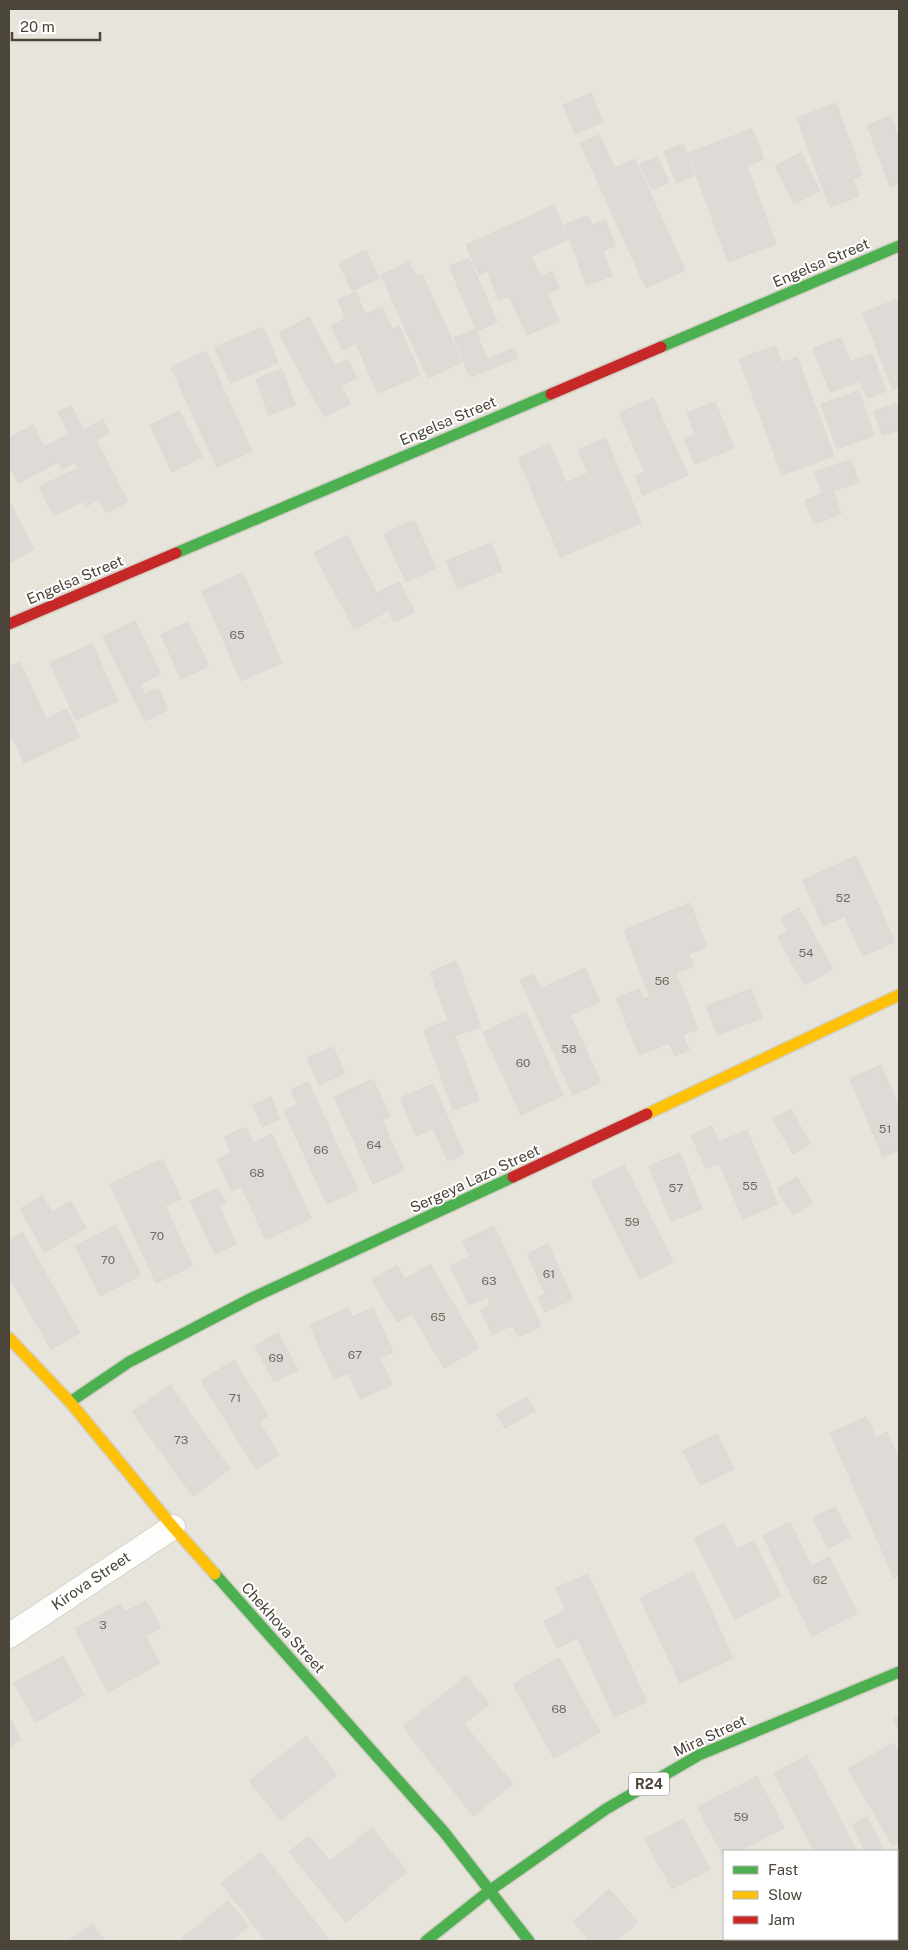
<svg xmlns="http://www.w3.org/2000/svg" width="908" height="1950" font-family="'Public Sans',sans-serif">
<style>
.residential{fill:#e7e4dc;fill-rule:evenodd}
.building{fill:#dedbd6;stroke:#dcd9d4}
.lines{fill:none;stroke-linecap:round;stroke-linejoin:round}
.street-casing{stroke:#d2d0cb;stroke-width:26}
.fast-casing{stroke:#d3cfc5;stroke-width:14}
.slow-casing{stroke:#d3cfc5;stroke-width:14}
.jam-casing{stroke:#d3cfc5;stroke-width:14}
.street{stroke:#fdfdfc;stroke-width:24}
.fast{stroke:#4caf50;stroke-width:11}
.slow{stroke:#ffc107;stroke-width:11}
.jam{stroke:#c62828;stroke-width:11}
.labels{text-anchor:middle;stroke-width:4;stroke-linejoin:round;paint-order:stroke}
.number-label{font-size:12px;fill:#706a61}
.shield{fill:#fff;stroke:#817c74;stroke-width:1}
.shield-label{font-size:14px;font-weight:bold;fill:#4b4439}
.street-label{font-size:15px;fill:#4b4439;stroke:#fff}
</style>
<rect width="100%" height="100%" fill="#f4f2ee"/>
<!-- residential -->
<path class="residential" d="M9 9H899V1941H9ZM724 1851H897V1939H724Z"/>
<!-- building -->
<path class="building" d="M591 93 603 122 575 134 563 105Z
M836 103 862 175 852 179 859 196 830 207 797 118Z
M891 116 899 139V184L890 187 867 125Z
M752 129 764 159 747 166 776 244 728 262 688 153Z
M599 135 615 168 635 159 685 270 646 288 580 143Z
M683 144 694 176 676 183 664 151Z
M801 153 820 191 794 204 775 166Z
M657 157 669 182 652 190 640 164Z
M554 205 569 239 531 256 541 277 552 271 559 288 547 294 559 321 527 335 509 296 499 300 487 271 479 275 466 245Z
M588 216 592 225 606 220 615 246 603 251 612 276 586 285 565 224Z
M366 250 379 278 352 291 339 263Z
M469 258 497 322 477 331 449 266Z
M409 262 416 277 422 274 462 362 428 378 381 275Z
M356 292 365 314 382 307 392 329 399 326 420 375 378 393 356 344 342 350 331 325 346 319 338 300Z
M897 299 899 304V388L893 390 863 313Z
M309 317 335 366 347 359 357 378 341 386 350 403 324 417 279 333Z
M263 327 278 363 230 383 215 347Z
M475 329 487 359 514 348 518 358 470 377 454 338Z
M841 338 850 362 872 354 886 391 867 398 860 381 830 392 813 348Z
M775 346 782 363 797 357 834 456 782 475 739 359Z
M206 351 252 451 217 467 171 367Z
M282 369 295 405 269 415 256 379Z
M859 391 874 436 837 449 821 404Z
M653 398 688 475 643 495 635 476 645 472 619 413Z
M715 402 734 448 695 464 684 439 695 434 687 413Z
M898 403 899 408V430L882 435 874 411Z
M71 406 84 429 103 420 109 433 96 440 128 502 106 513 99 499 87 506 84 501 54 516 39 487 78 468 75 462 62 469 58 462 18 483 9 465V438L33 425 44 447 69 434 58 412Z
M179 411 202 457 172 472 150 425Z
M606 438 641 523 560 557 518 458 550 444 566 483 588 473 578 450Z
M851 460 859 482 833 491 841 514 814 524 805 500 822 494 815 472Z
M9 501 34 549 9 563Z
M414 520 436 568 406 582 384 534Z
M347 535 377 593 399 582 415 612 394 622 388 611 354 629 314 553Z
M491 543 502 571 458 589 446 561Z
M243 573 282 663 241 681 202 591Z
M135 621 161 674 140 684 145 694 158 688 168 710 145 721 103 637Z
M188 622 209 666 181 679 161 635Z
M92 644 118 701 76 720 50 663Z
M20 662 46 719 67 709 79 737 24 763 9 730V667Z
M856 856 895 942 863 956 845 916 823 926 803 880Z
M690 903 707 947 689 954 694 966 676 973 698 1029 683 1035 689 1050 675 1056 669 1043 639 1055 616 998 639 989 643 999 650 997 624 930Z
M799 908 833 969 804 985 778 937 788 931 781 918Z
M456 961 481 1027 455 1036 479 1100 453 1110 424 1030 448 1020 430 972Z
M585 968 600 1002 570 1015 601 1082 573 1095 520 980 534 974 540 989Z
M751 989 762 1018 717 1035 706 1006Z
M526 1012 563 1095 521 1115 483 1032Z
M333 1047 345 1073 319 1085 307 1058Z
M881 1065 899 1108V1150L883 1157 850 1079Z
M373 1079 390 1117 382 1120 404 1170 373 1184 334 1097Z
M308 1082 358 1190 327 1204 284 1111 298 1104 291 1090Z
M433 1084 464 1154 448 1161 433 1128 416 1136 400 1098Z
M271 1097 280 1119 262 1127 253 1105Z
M791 1109 810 1144 793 1154 773 1119Z
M712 1126 719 1142 747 1130 778 1204 743 1219 719 1163 706 1169 691 1135Z
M245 1127 253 1143 272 1134 311 1218 266 1240 241 1186 232 1191 217 1160 231 1153 224 1137Z
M680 1153 702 1209 671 1221 649 1166Z
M162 1159 181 1199 165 1206 193 1266 156 1283 110 1184Z
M624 1165 673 1262 640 1279 591 1182Z
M797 1177 812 1203 793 1215 777 1189Z
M218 1188 226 1203 219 1206 236 1244 215 1254 190 1201Z
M42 1195 52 1212 70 1201 86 1228 45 1252 20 1209Z
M116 1225 141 1275 100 1296 75 1246Z
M494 1226 541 1326 518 1337 513 1325 492 1335 481 1310 491 1305 487 1297 469 1305 450 1266 470 1256 463 1241Z
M22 1232 80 1333 51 1349 9 1276V1240Z
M548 1244 573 1299 545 1312 538 1297 545 1294 527 1254Z
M430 1264 479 1348 444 1368 412 1313 397 1322 372 1280 397 1265 405 1279Z
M348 1308 352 1317 373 1308 393 1352 380 1358 392 1385 360 1399 349 1373 334 1379 310 1325Z
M278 1333 298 1370 274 1382 255 1346Z
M234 1360 268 1416 259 1421 279 1455 256 1469 201 1381Z
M170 1385 230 1469 193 1496 132 1412Z
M527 1397 535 1411 505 1428 497 1414Z
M866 1417 876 1437 887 1432 899 1460V1575L894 1578 830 1433Z
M717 1434 734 1469 701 1485 683 1451Z
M835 1507 850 1537 828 1548 813 1518Z
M790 1522 811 1566 829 1557 857 1613 812 1636 763 1536Z
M724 1523 737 1549 754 1541 781 1596 735 1619 694 1538Z
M693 1572 733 1658 680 1683 640 1598Z
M588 1574 647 1702 614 1717 578 1638 557 1648 544 1621 566 1610 556 1588Z
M146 1601 161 1628 145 1636 160 1663 108 1692 75 1629 120 1604 125 1612Z
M63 1656 84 1695 36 1722 14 1683Z
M559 1658 600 1732 554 1758 513 1684Z
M466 1676 489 1704 464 1724 513 1784 473 1816 403 1727Z
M899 1714V1731L893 1718Z
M9 1718 21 1739 9 1747Z
M306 1736 337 1775 281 1820 249 1781Z
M893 1743 899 1753V1842L893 1846 848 1769Z
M807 1756 857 1851H814L774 1773Z
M757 1776 784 1828 739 1851H724V1858L698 1807Z
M867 1817 884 1851H865L852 1825Z
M683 1819 710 1869 672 1889 645 1839Z
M372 1828 407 1872 346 1922 289 1852 309 1836 330 1861Z
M261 1852 330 1941H266L221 1883Z
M609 1889 638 1922 616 1941H590L573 1922Z
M228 1901 249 1926 230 1941H183L181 1939Z
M92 1924 105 1941H68Z"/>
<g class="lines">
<!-- street casing -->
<g class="street-casing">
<path id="street" d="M9 1636 173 1527"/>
</g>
<!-- fast casing -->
<g class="fast-casing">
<path id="fast" d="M661 347 899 246
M176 553 551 394
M70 1402 129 1362 252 1298 513 1177
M215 1574 444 1832 529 1941
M426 1941 489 1891 606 1809 699 1755 899 1672"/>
</g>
<!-- slow casing -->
<g class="slow-casing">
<path id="slow" d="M647 1114 899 995
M9 1338 70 1402 173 1527 215 1574"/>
</g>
<!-- jam casing -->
<g class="jam-casing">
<path id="jam" d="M551 394 661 347
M9 624 176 553
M513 1177 647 1114"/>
</g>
<!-- street -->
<use href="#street" class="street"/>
<!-- fast -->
<use href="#fast" class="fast"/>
<!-- slow -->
<use href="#slow" class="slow"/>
<!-- jam -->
<use href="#jam" class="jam"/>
</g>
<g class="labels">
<!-- number labels -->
<g class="number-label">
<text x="237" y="639">65</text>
<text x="843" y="902">52</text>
<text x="806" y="957">54</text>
<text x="662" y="985">56</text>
<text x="569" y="1053">58</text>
<text x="523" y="1067">60</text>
<text x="885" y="1133">51</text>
<text x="374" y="1149">64</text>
<text x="321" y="1154">66</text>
<text x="257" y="1177">68</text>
<text x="750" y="1190">55</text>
<text x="676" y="1192">57</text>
<text x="632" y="1226">59</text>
<text x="157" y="1240">70</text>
<text x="108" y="1264">70</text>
<text x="549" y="1278">61</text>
<text x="489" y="1285">63</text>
<text x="438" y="1321">65</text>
<text x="355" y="1359">67</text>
<text x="276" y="1362">69</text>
<text x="235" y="1402">71</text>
<text x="181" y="1444">73</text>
<text x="820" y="1584">62</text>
<text x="103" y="1629">3</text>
<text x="559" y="1713">68</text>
<text x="741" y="1821">59</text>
</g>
<!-- shield labels -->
<rect class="shield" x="629" y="1772.5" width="40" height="23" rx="4"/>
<g class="shield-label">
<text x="649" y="1789">R24</text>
</g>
<!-- street labels -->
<g class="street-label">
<text transform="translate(821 263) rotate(-23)" y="5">Engelsa Street</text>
<text transform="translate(448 421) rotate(-23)" y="5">Engelsa Street</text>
<text transform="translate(75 580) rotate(-23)" y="5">Engelsa Street</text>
<text transform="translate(475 1179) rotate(-25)" y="5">Sergeya Lazo Street</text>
<text transform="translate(91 1581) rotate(-34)" y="5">Kirova Street</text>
<text transform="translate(283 1628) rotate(48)" y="5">Chekhova Street</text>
<text transform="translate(710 1736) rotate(-25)" y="5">Mira Street</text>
</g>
</g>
<!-- border -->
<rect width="908" height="1950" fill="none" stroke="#4b4439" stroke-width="20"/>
<!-- legend -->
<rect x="723" y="1850" width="175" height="90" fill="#ffffff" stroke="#b7b4b0"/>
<rect x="733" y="1866" width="25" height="8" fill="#4caf50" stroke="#b7b4b0"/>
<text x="768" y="1875" font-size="15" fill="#4b4439">Fast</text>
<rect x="733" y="1891" width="25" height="8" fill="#ffc107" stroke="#b7b4b0"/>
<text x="768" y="1900" font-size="15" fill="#4b4439">Slow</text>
<rect x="733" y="1916" width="25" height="8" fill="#c62828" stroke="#b7b4b0"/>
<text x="768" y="1925" font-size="15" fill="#4b4439">Jam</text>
<!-- scale -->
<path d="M12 32v8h88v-8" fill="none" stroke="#4b4439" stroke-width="2.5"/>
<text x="20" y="32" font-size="15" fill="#4b4439" stroke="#ffffff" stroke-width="4" paint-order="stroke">20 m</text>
</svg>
